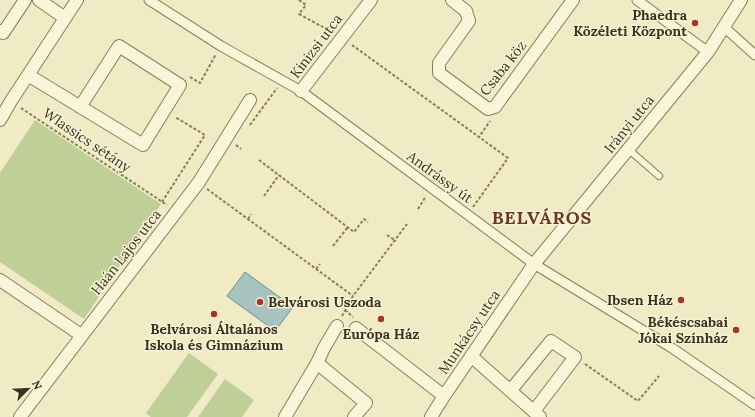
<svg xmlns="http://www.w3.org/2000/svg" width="755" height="417" font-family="Lora,serif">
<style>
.green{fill:#c0cf98}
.water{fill:#a7c3bf;stroke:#6c928f}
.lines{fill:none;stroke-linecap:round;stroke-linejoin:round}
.service-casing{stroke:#8c7c5a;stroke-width:8}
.pedestrian-casing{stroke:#8c7c5a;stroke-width:11}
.minor-casing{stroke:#8c7c5a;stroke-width:14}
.path{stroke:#8c7c5a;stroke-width:2;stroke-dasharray:3 2;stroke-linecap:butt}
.service{stroke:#faf5d9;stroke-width:6}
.pedestrian{stroke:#faf5d9;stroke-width:9}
.minor{stroke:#faf5d9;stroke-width:12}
.poi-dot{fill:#9e3827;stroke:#f7f2d5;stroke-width:1.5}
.labels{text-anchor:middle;stroke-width:3;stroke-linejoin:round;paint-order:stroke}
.poi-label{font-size:14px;font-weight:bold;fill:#3b311e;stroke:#f7f2d5;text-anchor:end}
.street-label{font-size:14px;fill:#3b311e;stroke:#f7f2d5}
.district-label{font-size:18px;font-weight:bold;letter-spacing:1px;fill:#6a381c;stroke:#f7f2d5}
</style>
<rect width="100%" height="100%" fill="#f0eac5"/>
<!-- green -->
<path class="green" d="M35 120 161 204 84 319 0 262V173Z
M189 353 218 374 187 417H151L146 413Z
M225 379 254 400 242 417H198Z"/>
<!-- water -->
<path class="water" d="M245 272 293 307 275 331 227 296Z"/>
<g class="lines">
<!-- service casing -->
<g class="service-casing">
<path id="service" d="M628 149 659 176"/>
</g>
<!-- pedestrian casing -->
<g class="pedestrian-casing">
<path id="pedestrian" d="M149 0 221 46 301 91 534 264 672 348 755 405
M637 0 708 52
M724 27 755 55"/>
</g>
<!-- minor casing -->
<g class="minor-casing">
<path id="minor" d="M39 0 65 18
M452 0 466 11 469 21 439 63V73L488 109 495 107 573 0
M0 31 3 33 25 0
M28 75 143 145 180 85 119 46 80 107
M301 91 371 0
M0 120 11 101 77 0
M0 280 81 335
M356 328 444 396
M471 356 540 417
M317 363 324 348 337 326
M511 390 551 341 575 357 534 411
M20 417 199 182 250 100
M285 417 317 363 366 403 354 417
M431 417 444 396 534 264 708 52 741 0"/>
</g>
<!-- path -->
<path class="path" d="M299 0 306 5 299 14 332 32
M352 45 479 137 490 121
M190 77 200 83 216 54
M21 108 167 205
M250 125 277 88
M236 145 241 149
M259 160 354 232 364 219 368 222
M207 189 353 296
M264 196 279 175
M162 202 205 135 175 117
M473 207 508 158 479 137
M418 209 426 196
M248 219 251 214
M387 235 396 241
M333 246 348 227
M316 269 320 264
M345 310 353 317
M342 316 353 296 407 224
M585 364 638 401 659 376"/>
<!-- service -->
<use href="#service" class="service"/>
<!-- pedestrian -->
<use href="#pedestrian" class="pedestrian"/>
<!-- minor -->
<use href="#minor" class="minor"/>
</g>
<!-- markers -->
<g class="poi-dot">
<circle cx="695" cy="23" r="4"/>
<circle cx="681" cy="300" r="4"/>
<circle cx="260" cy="302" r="4"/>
<circle cx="214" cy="314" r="4"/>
<circle cx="381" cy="319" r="4"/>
<circle cx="736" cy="330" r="4"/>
</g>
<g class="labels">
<!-- poi labels -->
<g class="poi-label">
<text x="687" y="20">Phaedra<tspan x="687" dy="16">Közéleti Központ</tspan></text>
<text x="673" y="305">Ibsen Ház</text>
<text x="268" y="307" text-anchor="start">Belvárosi Uszoda</text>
<text x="728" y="327">Békéscsabai<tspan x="728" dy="16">Jókai Színház</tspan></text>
<text x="214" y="334" text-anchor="middle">Belvárosi Általános<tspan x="214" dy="16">Iskola és Gimnázium</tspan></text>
<text x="381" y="339" text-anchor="middle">Európa Ház</text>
</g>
<!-- street labels -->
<g class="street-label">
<text transform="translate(316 46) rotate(-53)" y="5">Kinizsi utca</text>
<text transform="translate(503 68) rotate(-52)" y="5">Csaba köz</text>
<text transform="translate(629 124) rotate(-51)" y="5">Irányi utca</text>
<text transform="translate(87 140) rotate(34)" y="5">Wlassics sétány</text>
<text transform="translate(440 177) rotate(36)" y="5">Andrássy út</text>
<text transform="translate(126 252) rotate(-52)" y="5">Haán Lajos utca</text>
<text transform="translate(469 332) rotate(-56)" y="5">Munkácsy utca</text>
</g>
<!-- district labels -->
<g class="district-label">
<text x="542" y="224">BELVÁROS</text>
</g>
</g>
<!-- north arrow -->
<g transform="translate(28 389) rotate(66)" stroke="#f7f2d5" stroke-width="3" paint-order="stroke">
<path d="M0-3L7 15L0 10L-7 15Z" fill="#3b311e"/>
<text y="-6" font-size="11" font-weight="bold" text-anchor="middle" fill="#3b311e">N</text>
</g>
</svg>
